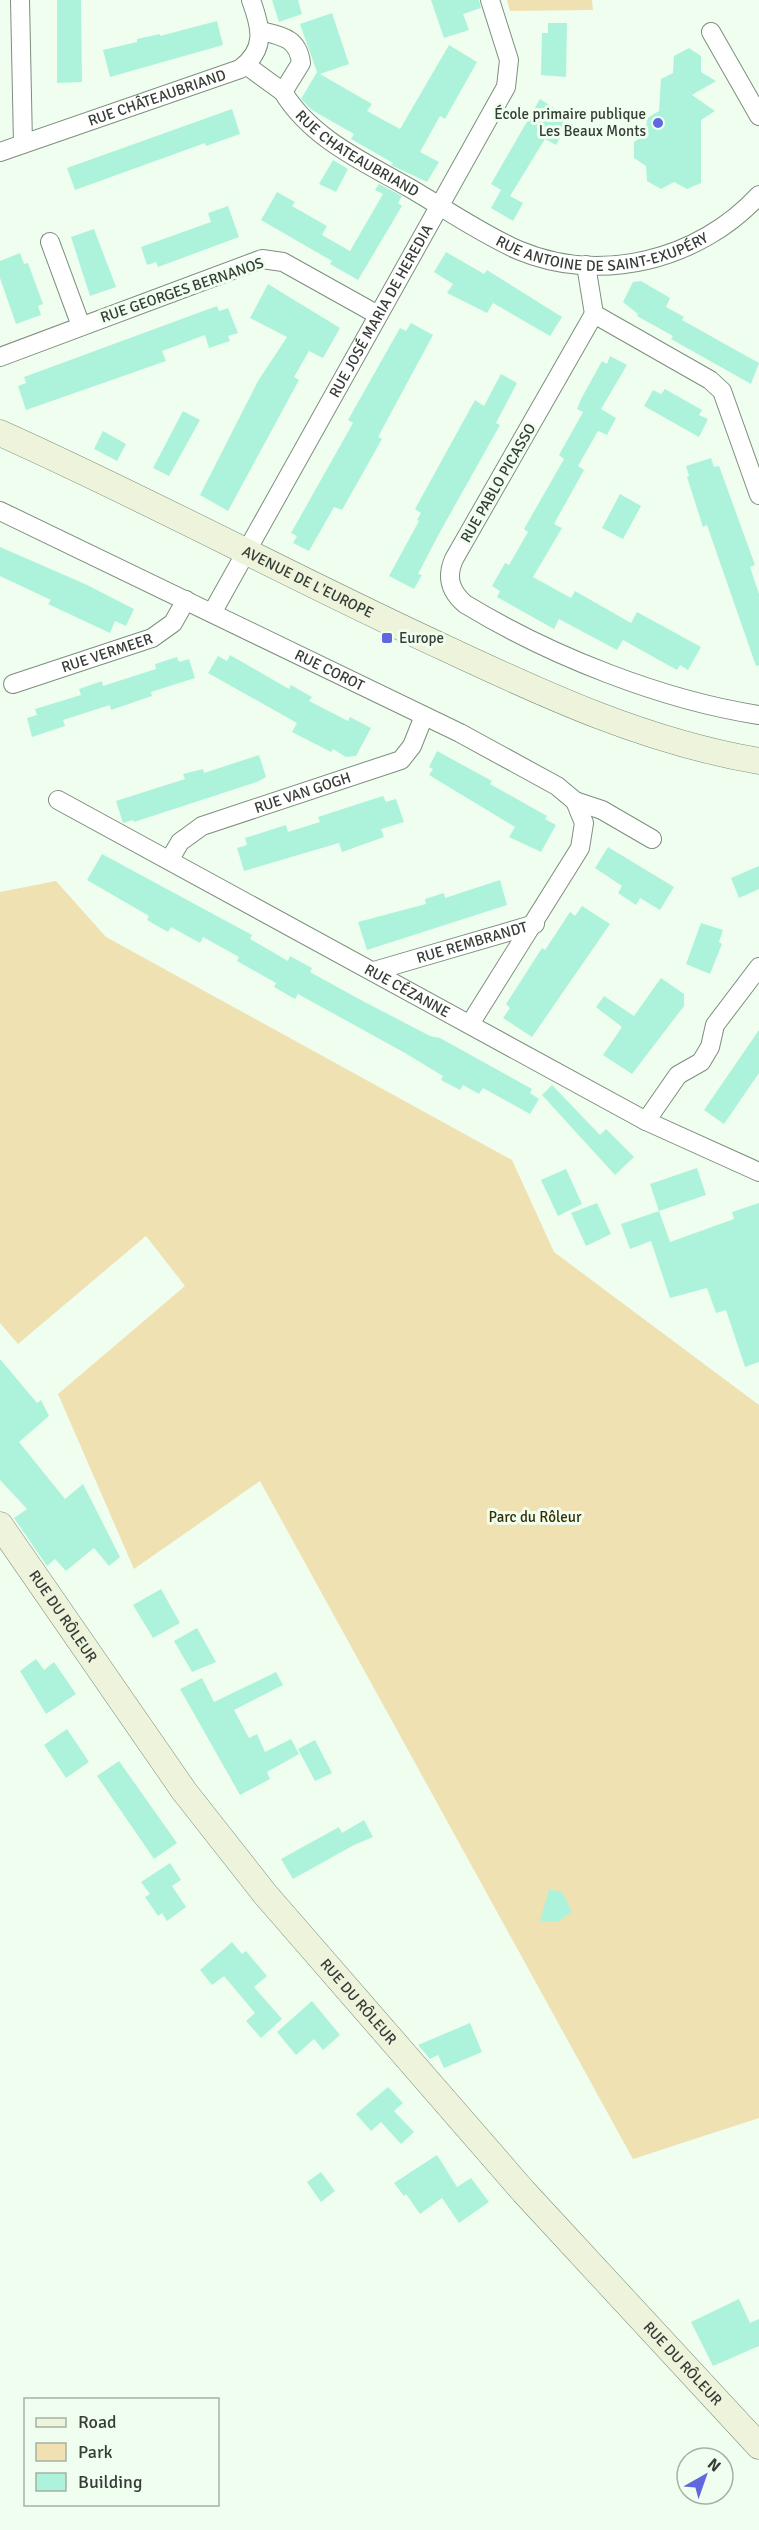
<svg xmlns="http://www.w3.org/2000/svg" width="759" height="2530" font-family="Signika,sans-serif">
<style>
.green{fill:#f0e1b2}
.building{fill:#adf3dc}
.lines{fill:none;stroke-linecap:round;stroke-linejoin:round}
.street-casing{stroke:#7e8e7e;stroke-width:20}
.secondary-casing{stroke:#7e8e7e;stroke-width:27}
.street{stroke:#fff;stroke-width:18}
.secondary{stroke:#eef4db;stroke-width:26}
.poi-dot{fill:#6167df;stroke:#effeef;stroke-width:2}
.labels{text-anchor:middle;stroke-width:6;stroke-linejoin:round;paint-order:stroke}
.street-label{font-size:15px;fill:#363d36;stroke:#effeef}
.poi-label{font-size:15px;fill:#363d36;stroke:#effeef;text-anchor:end}
.park-label{font-size:15px;fill:#3a2e00;stroke:#effeef}
</style>
<rect width="100%" height="100%" fill="#effeef"/>
<!-- green -->
<path class="green" d="M507 0H592L593 10 510 11Z
M56 881 106 937 512 1160 554 1252 759 1405V2118L633 2159 260 1481 134 1569 58 1394 185 1286 146 1236 18 1344 0 1323V892Z"/>
<!-- building -->
<path class="building" d="M57 0H81L82 82 57 83Z
M272 0H298L302 14 279 22Z
M431 0H479L481 8 463 14 469 30 444 38Z
M332 13 349 64 320 74 372 104 367 111 400 129 449 45 477 62 445 119 440 116 420 152 439 162 427 182 391 165 393 163 351 139 354 134 312 110 301 99 317 72 300 24Z
M217 21 223 45 110 77 103 50 137 42V39L160 34V36Z
M548 23H567L566 77 541 75 542 33H548Z
M689 48 701 56V72L716 81 692 95 715 111 701 120V183L687 189 674 182 661 189 647 181 646 166 634 158V142L646 134 647 118 659 111 661 79 673 73 674 56Z
M540 99 568 117 563 125 566 127 556 145 545 139 510 196 523 203 513 221 491 208 501 190 508 194 491 184Z
M232 109 240 134 206 146 205 143 75 190 67 168Z
M333 160 348 169 336 192 319 184Z
M379 184 402 196 398 203 402 206 358 280 330 264 332 261 261 220 277 192 295 202 292 206 327 226 322 235 350 251 383 194 375 190Z
M228 206 239 237 158 267 156 262 147 265 141 247 211 222 208 213Z
M94 229 116 287 90 296 71 237Z
M446 252 484 274 487 270 562 317 550 336 493 303 487 313 447 293 453 284 434 272Z
M20 253 24 264 28 263 43 304 38 306 41 315 16 324 0 278V261Z
M641 281 670 298 666 307 684 317 682 320 759 363 751 384 671 339 673 336 637 316 638 314 623 302 633 282Z
M268 284 340 328 323 358 309 351 294 377 299 380 228 511 200 495 258 381 287 337 250 318Z
M217 306 219 311 228 308 238 333 228 336 230 341 209 348 205 335 162 351 166 361 26 410 18 386 26 383 24 377Z
M411 323 433 335 378 437 382 439 342 510 334 507 309 551 293 543 297 536 291 533 353 423 348 420 400 328 406 331Z
M610 356 627 365 601 409 616 418 607 435 598 431 578 466 584 470 554 524 562 528 533 577 571 598 575 591 631 623 637 612 701 647 688 670 680 665 677 670 623 640 617 650 559 619 554 629 497 597 500 591 492 586 505 563 509 565 528 532 524 529 564 459 559 455 583 412 577 409 581 399 602 361 607 364Z
M501 374 517 383 496 423 500 425 440 532 418 574 422 575 414 589 389 576 419 521 417 520 421 513 415 509 475 400 484 406Z
M665 389 702 410 699 415 708 419 699 437 644 406 653 390 661 394Z
M183 411 200 420 169 476 153 468Z
M103 431 126 444 117 461 94 449Z
M711 458 714 467 719 466 755 565 750 567 759 594V665L756 666 707 525 703 527 687 477 689 476 686 466Z
M620 494 641 506 623 539 602 528Z
M0 547 85 584 134 609 126 626 115 621 110 633 48 604 51 600 0 576Z
M230 655 289 689 291 685 312 697 309 701 348 721 350 717 371 728 356 756 346 757 333 749 331 752 292 732 297 723 208 673 218 656 227 661Z
M177 657 179 662 189 659 195 678 151 692 152 696 111 710 110 705 63 720 65 726 32 737 27 718 37 715 35 709 81 695 79 689 102 681 103 686 156 669 155 664Z
M437 751 492 781 490 784 547 816 545 819 556 825 541 852 509 837 515 827 429 775 433 769 429 767Z
M259 755 266 777 257 782 134 822 133 820 123 823 116 801 185 779 183 774 203 769 204 773Z
M383 796 386 802 396 799 404 822 381 829 384 837 342 852 339 843 244 871 237 848 247 845 245 838 286 825 288 832 320 822 318 817Z
M608 847 674 887 660 910 640 898 636 905 618 893 622 886 595 868Z
M102 854 252 935 250 939 288 961 290 956 312 968 310 972 359 999 430 1036 440 1038 532 1089 530 1093 539 1099 530 1114 483 1088 479 1094 463 1085 460 1090 441 1080 443 1076 405 1053 298 994 295 999 274 987 276 983 237 961 239 957 203 937 200 943 171 927 168 932 147 920 149 916 87 880Z
M759 866V889L739 898 731 878Z
M500 880 507 905 367 950 358 922 426 904 425 899 444 893 445 898Z
M582 906 610 924 532 1037 503 1018 510 1008 506 1004 542 948 545 950 570 912 575 916Z
M701 923 723 930 719 942 722 944 710 974 686 964Z
M661 978 684 994V1006L632 1074 603 1055 622 1027 596 1007 604 996 634 1016Z
M759 1030V1073L724 1124 704 1110Z
M552 1085 600 1135 606 1129 634 1157 615 1175 542 1095Z
M697 1168 706 1195 659 1211 650 1184Z
M566 1169 582 1204 558 1216 541 1180Z
M597 1203 611 1234 586 1246 571 1213Z
M759 1203V1362L745 1367 726 1310 716 1313 707 1288 670 1298 651 1241 630 1249 621 1224 659 1211 670 1242 734 1219 732 1212Z
M0 1359 37 1403 41 1400 49 1416 19 1442 65 1499 83 1484 120 1557 109 1566 94 1548 66 1571 55 1559 47 1566 14 1518 27 1509 0 1480Z
M161 1589 180 1623 153 1638 133 1605Z
M197 1628 216 1662 192 1672 174 1641Z
M36 1659 44 1670 54 1662 76 1694 46 1714 20 1671Z
M276 1672 283 1685 234 1710 249 1738 257 1734 265 1752 291 1739 299 1754 267 1772 270 1779 240 1795 180 1689 202 1678 214 1702Z
M67 1729 89 1762 66 1778 44 1745Z
M315 1740 332 1773 315 1781 298 1749Z
M119 1761 177 1843 154 1859 97 1776Z
M364 1820 373 1837 354 1845 293 1879 281 1859 339 1827 342 1833Z
M170 1863 181 1880 172 1886 186 1907 167 1921 162 1913 158 1916 145 1897 150 1894 141 1882Z
M549 1889 562 1892 572 1912 557 1922 540 1921Z
M232 1942 242 1954 246 1951 267 1976 254 1987 282 2019 261 2038 246 2021 255 2013 224 1976 212 1985 200 1970Z
M312 2001 340 2035 323 2050 314 2039 296 2055 277 2032Z
M470 2023 482 2052 444 2068 438 2055 430 2059 418 2045Z
M388 2087 403 2103 394 2111 414 2132 401 2144 381 2122 371 2131 356 2114Z
M437 2155 457 2187 471 2178 489 2202 459 2223 442 2198 420 2214 406 2194 404 2196 394 2183Z
M321 2172 335 2191 321 2202 307 2182Z
M739 2299 750 2323 759 2319V2346L713 2366 691 2322Z"/>
<g class="lines">
<!-- street casing -->
<g class="street-casing">
<g id="street">
<path d="M20 0 23 144"/>
<path d="M711 32 759 116"/>
<path d="M246 65 283 92 301 63C298 38 282 36 261 31"/>
<path id="s1" d="M283 92C311 138 362 161 408 187 444 208 480 233 518 250 601 285 699 260 759 195"/>
<path id="s2" d="M0 152 240 69C267 49 261 27 251 0"/>
<path d="M50 242 81 326"/>
<path d="M586 265 594 314"/>
<path d="M0 357 262 259 283 262 378 315"/>
<path d="M759 495 722 391 710 380 594 314 454 559C446 577 450 591 465 604 549 655 661 700 759 715"/>
<path id="s3" d="M0 511 460 733 557 786 575 801 602 810 652 839"/>
<path id="s4" d="M212 613 506 87 509 60 490 0"/>
<path id="s5" d="M13 684 152 638 173 623 186 600"/>
<path id="s6" d="M58 800 646 1121 759 1172"/>
<path id="s7" d="M170 859 180 842 202 826 401 760 412 746 424 716"/>
<path id="s8" d="M374 971 535 924"/>
<path d="M470 1024 580 848 584 823 575 801"/>
<path d="M646 1121 678 1075 701 1062 710 1047 715 1025 759 967"/>
</g>
</g>
<!-- secondary casing -->
<g class="secondary-casing">
<g id="secondary">
<path id="s9" d="M0 433C150 500 295 579 445 648 547 696 647 742 759 761"/>
<path id="s10" d="M0 1525 184 1791 265 1894 524 2192 759 2446"/>
</g>
</g>
<!-- street -->
<use href="#street" class="street"/>
<!-- secondary -->
<use href="#secondary" class="secondary"/>
</g>
<!-- markers -->
<g class="poi-dot">
<circle cx="658" cy="123" r="6"/>
<rect x="381" y="632" width="12" height="12" rx="3"/>
</g>
<g class="labels">
<!-- street labels -->
<g class="street-label">
<text dy="5" stroke="none"><textPath href="#s2" startOffset="166">RUE CHÂTEAUBRIAND</textPath></text>
<text dy="5" stroke="none"><textPath href="#s1" startOffset="98">RUE CHATEAUBRIAND</textPath></text>
<text dy="5" stroke="none"><textPath href="#s1" startOffset="372">RUE ANTOINE DE SAINT-EXUPÉRY</textPath></text>
<text transform="translate(182 290) rotate(-19)" y="5">RUE GEORGES BERNANOS</text>
<text dy="5" stroke="none"><textPath href="#s4" startOffset="346">RUE JOSÉ MARIA DE HEREDIA</textPath></text>
<text transform="translate(498 483) rotate(-60)" y="5">RUE PABLO PICASSO</text>
<text dy="5" stroke="none"><textPath href="#s9" startOffset="342">AVENUE DE L'EUROPE</textPath></text>
<text dy="5" stroke="none"><textPath href="#s5" startOffset="99">RUE VERMEER</textPath></text>
<text dy="5" stroke="none"><textPath href="#s3" startOffset="366">RUE COROT</textPath></text>
<text dy="5" stroke="none"><textPath href="#s7" startOffset="153">RUE VAN GOGH</textPath></text>
<text dy="5" stroke="none"><textPath href="#s8" startOffset="102">RUE REMBRANDT</textPath></text>
<text dy="5" stroke="none"><textPath href="#s6" startOffset="398">RUE CÉZANNE</textPath></text>
<text dy="5" stroke="none"><textPath href="#s10" startOffset="111">RUE DU RÔLEUR</textPath></text>
<text dy="5" stroke="none"><textPath href="#s10" startOffset="597">RUE DU RÔLEUR</textPath></text>
<text dy="5" stroke="none"><textPath href="#s10" startOffset="1083">RUE DU RÔLEUR</textPath></text>
</g>
<!-- poi labels -->
<g class="poi-label">
<text x="646" y="119">École primaire publique<tspan x="646" dy="17">Les Beaux Monts</tspan></text>
<text x="399" y="643" text-anchor="start">Europe</text>
</g>
<!-- park labels -->
<g class="park-label">
<text x="535" y="1522">Parc du Rôleur</text>
</g>
</g>
<!-- legend -->
<rect x="24" y="2398" width="195" height="108" fill="#effeef" stroke="#a5b1a5" stroke-width="1.5"/>
<rect x="36" y="2418" width="30" height="9" fill="#eef4db" stroke="#a5b1a5" stroke-width="1.5"/>
<text x="78" y="2428" font-size="18" fill="#363d36">Road</text>
<rect x="36" y="2443" width="30" height="18" fill="#f0e1b2" stroke="#a5b1a5" stroke-width="1.5"/>
<text x="78" y="2458" font-size="18" fill="#363d36">Park</text>
<rect x="36" y="2473" width="30" height="18" fill="#adf3dc" stroke="#a5b1a5" stroke-width="1.5"/>
<text x="78" y="2488" font-size="18" fill="#363d36">Building</text>
<!-- north arrow -->
<g transform="translate(705 2476) rotate(40)"><circle r="28" fill="#effeef" stroke="#a5b1a5" stroke-width="1.5"/>
<path d="M0-4.5L10 22L0 15L-10 22Z" fill="#6167df"/>
<text y="-9" font-size="16" font-weight="bold" text-anchor="middle" fill="#363d36">N</text>
</g>
</svg>
